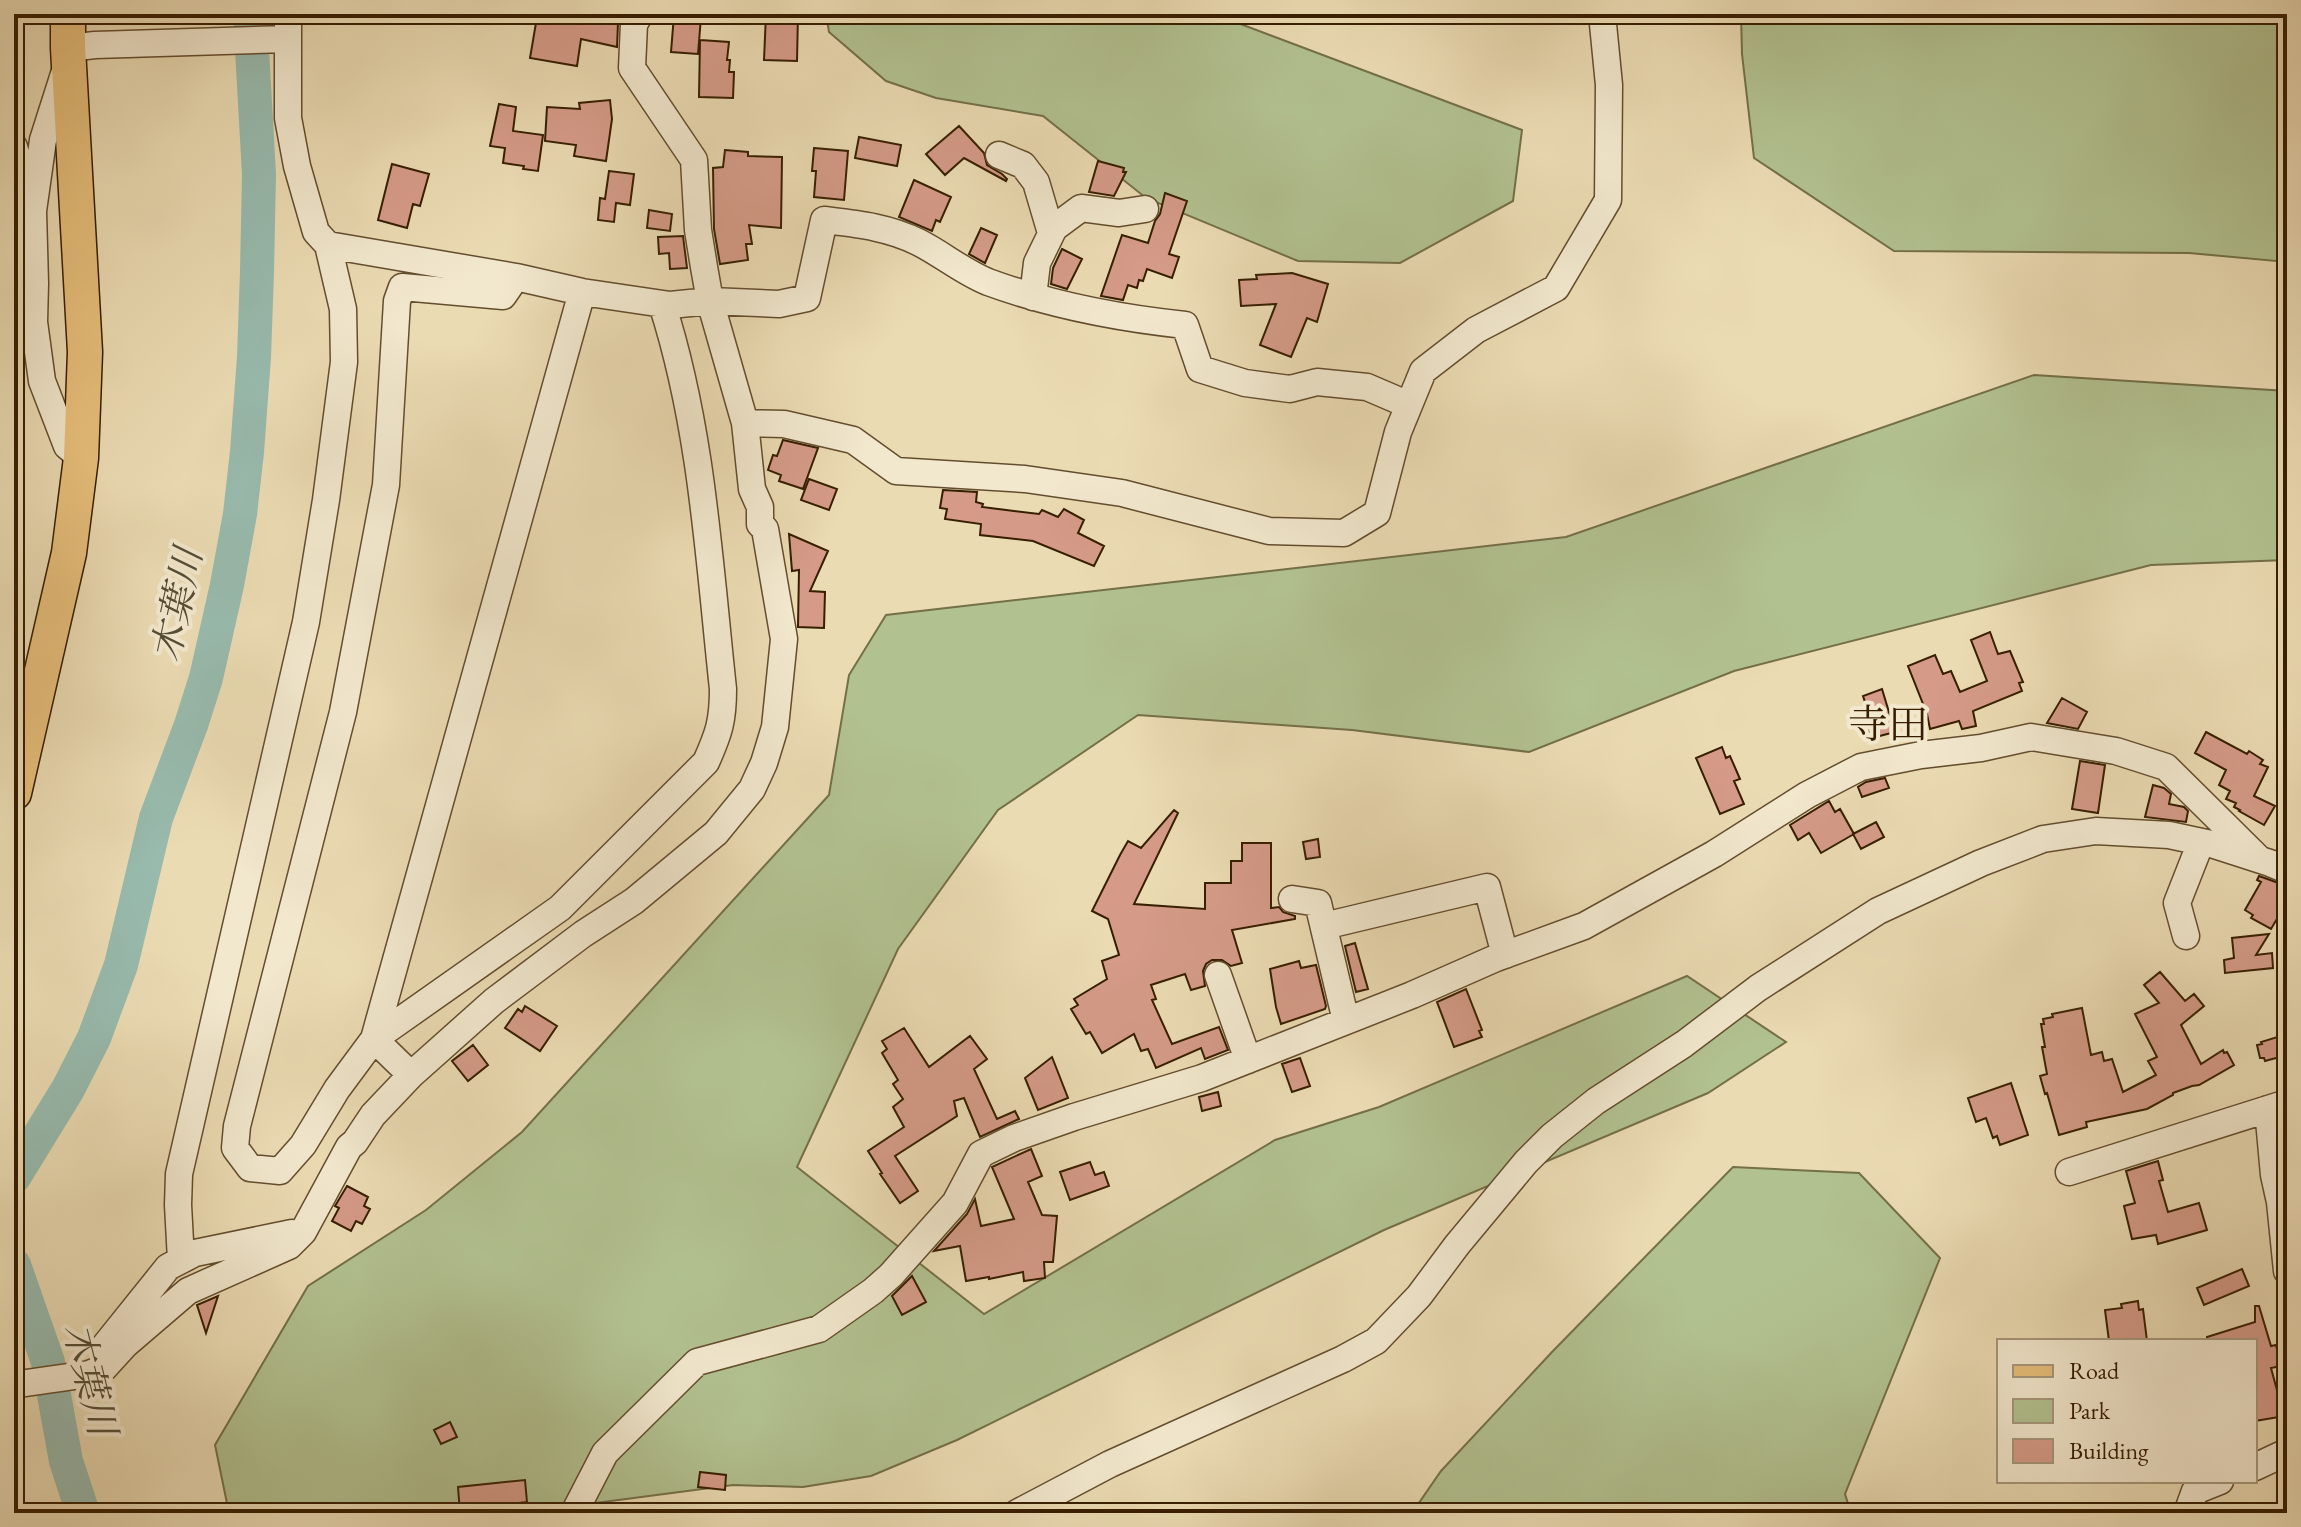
<svg xmlns="http://www.w3.org/2000/svg" width="2301" height="1527" font-family="'EB Garamond','Noto Serif JP',serif">
<style>
.green{fill:#b2c190;stroke:#747048;stroke-width:2}
.lines{fill:none;stroke-linecap:round;stroke-linejoin:round}
.river{stroke:#98bbae;stroke-width:34}
.building{fill:#d59b88;stroke:#371e01;stroke-width:2}
.minor-casing{stroke:#644d2e;stroke-width:29}
.major-casing{stroke:#371e01;stroke-width:37}
.minor{stroke:#f2e8ce;stroke-width:26}
.major{stroke:#e6be7a;stroke-width:34}
.labels{text-anchor:middle;stroke-width:8;stroke-linejoin:round;paint-order:stroke}
.water-label{font-size:38px;font-style:italic;fill:#544d35;stroke:#f2e8ce}
.quarter-label{font-size:40px;fill:#371e01;stroke:#f2e8ce}
</style>
<rect width="100%" height="100%" fill="#ebdbb3"/>
<filter id="stains"><feTurbulence type="fractalNoise" baseFrequency=".0025" numOctaves="4"/><feColorMatrix values="0 0 0 0 .2 0 0 0 0 .09 0 0 0 0 .02 0 0 0 .5 -.17"/></filter>
<radialGradient id="worn" r=".72"><stop offset=".6" stop-color="#630" stop-opacity="0"/><stop offset="1" stop-color="#630" stop-opacity=".3"/></radialGradient>
<!-- green -->
<path class="green" d="M826 14H1214L1522 130 1513 201 1400 263 1298 261 1146 198 1043 116 936 98 886 81 829 32Z
M1741 14H2287V262L2189 253 1894 251 1754 158 1742 54Z
M2034 375 2287 391V560L2151 565 1734 671 1529 752 1352 730 1138 715 998 810 898 949 797 1167 984 1314 1275 1140 1379 1107 1687 976 1786 1042 1708 1093 1384 1230 957 1440 871 1476 803 1487 733 1485 519 1513H229L215 1445 308 1286 426 1210 522 1132 829 795 849 675 886 615 1566 537Z
M1733 1167 1859 1173 1940 1258 1845 1494 1851 1513H1412L1441 1471 1552 1352Z"/>
<g class="lines">
<!-- river -->
<path class="river" d="M14 1177 68 1089 94 1038 121 965 156 818 191 725 206 678 227 585 240 514 247 452 254 357 257 272 259 174 250 14
M14 1265 48 1362 66 1461 83 1513"/>
</g>
<!-- building -->
<path class="building" d="M550 14H621L618 23 617 47 581 39 577 66 530 58 537 17 541 18 542 15 549 16Z
M766 14H798L797 61 764 60Z
M674 15 701 17 698 54 671 52Z
M700 40 729 42 727 60H730L729 72H734L733 98 699 97Z
M610 100 612 119 606 161 574 156 576 145 545 141 547 107 580 109 579 103Z
M499 104 516 107 513 131 543 135 538 171 523 169 524 166 503 163 505 148 490 146Z
M959 126 984 153 987 165 1002 174 1007 179 1006 181 964 158 945 175 926 154Z
M859 137 901 145 897 166 855 158Z
M814 148 848 151 844 200 814 197 816 171H812Z
M725 150 748 152V156L782 157 781 228 749 225 752 244H746L748 260 720 264 714 229 713 168 723 167Z
M1098 161 1124 168 1123 172H1126L1114 196 1089 192Z
M392 164 429 174 420 206 413 204 407 228 378 220Z
M609 171 634 174 630 205 616 203 614 222 598 220 600 198 605 199Z
M914 180 951 197 940 222 936 220 932 231 899 217Z
M1165 193 1187 201 1169 254 1179 257 1172 278 1147 269 1143 281 1139 280 1137 288 1128 285 1123 300 1101 296 1122 235 1148 243 1155 221 1160 214Z
M649 210 672 214 670 231 647 228Z
M981 228 997 235 985 263 969 254Z
M683 236 687 268 670 269 669 253 659 254 658 237Z
M1062 249 1082 259 1067 289 1051 284 1053 268Z
M1292 273 1328 284 1317 322 1307 318 1291 357 1260 345 1276 304 1241 306 1239 280 1257 279 1256 275Z
M783 440 818 448 803 489 779 481 781 475 768 470 773 455 777 456Z
M809 479 837 489 829 510 801 500Z
M943 490 977 492 976 502 983 504 982 507 1039 514 1042 510 1058 517 1064 509 1084 520 1078 533 1104 546 1094 566 1033 541 980 535 981 524 945 519 947 509 940 508Z
M789 534 828 551 810 591 825 592 824 628 798 627 799 570 792 571Z
M1990 632 1998 654 2010 651 2023 682 2019 683 2022 691 1973 711 1976 726 1962 729 1959 721 1930 729 1927 714 1908 666 1935 655 1943 674 1951 671 1960 692 1987 681 1971 640Z
M1882 689 1895 732 1872 738 1871 732H1868L1862 713 1868 711 1863 696Z
M2062 698 2087 712 2078 729 2047 723Z
M2206 732 2247 754 2249 751 2263 760 2260 764 2268 767 2254 796 2275 806 2264 825 2239 811 2240 810 2234 807 2236 803 2226 799 2230 791 2219 785 2226 770 2195 753Z
M1722 747 1726 758 1730 756 1740 779 1734 781 1744 804 1720 814 1696 758Z
M2080 761 2105 765 2098 813 2072 809Z
M1885 778 1889 788 1862 797 1858 787 1866 782Z
M2153 785 2164 788 2171 794 2169 804 2184 807 2188 811 2186 822 2145 817Z
M1829 801 1835 812 1840 809 1854 834 1821 853 1809 833 1798 840 1790 825Z
M1174 810 1178 813 1134 904 1205 909V883H1231V861H1242V843H1271V908L1279 907 1283 912 1295 916V919L1232 930 1242 963 1231 966 1222 960H1212L1206 964 1203 971 1205 986 1191 990 1185 974 1151 985 1156 999 1152 1000 1172 1044 1219 1027 1228 1050 1205 1059 1201 1048 1156 1068 1148 1049 1141 1051 1134 1034 1102 1053 1090 1032 1086 1034 1071 1009 1078 1005 1074 999 1107 979 1102 961 1119 955 1108 919 1092 911 1120 855 1128 841 1141 848Z
M1876 822 1884 837 1861 849 1853 834Z
M1318 839 1320 857 1306 859 1303 842Z
M2259 876 2287 886V902L2271 929 2251 918 2253 915 2245 910 2261 882 2257 880Z
M2269 934 2256 955 2272 953 2273 968 2225 973 2224 960 2234 958 2232 938Z
M1355 943 1368 989 1356 992 1345 946Z
M1299 961 1301 968 1316 965 1326 1006 1325 1009 1281 1024 1276 1007 1270 969Z
M2160 972 2185 1001 2194 994 2204 1006 2181 1025 2201 1064 2223 1050 2224 1053 2227 1052 2234 1065 2199 1085 2192 1086 2173 1093V1095L2147 1109 2086 1122 2087 1127 2059 1135 2047 1093 2045 1094 2040 1076 2047 1074 2042 1047H2045L2041 1024H2044L2043 1019 2053 1017 2052 1014 2082 1008 2091 1055 2102 1052 2104 1061 2112 1059 2123 1092 2156 1075 2148 1061 2157 1057 2135 1014 2159 1003 2144 985Z
M1466 989 1482 1030 1479 1031 1482 1037 1454 1047 1437 1002Z
M525 1006 557 1026 540 1051 505 1028 518 1009 522 1012Z
M904 1028 929 1067 970 1036 987 1059 974 1069 997 1119 1015 1111 1019 1119 980 1137 964 1098 954 1101 957 1116 895 1156 918 1191 900 1203 880 1174 882 1173 868 1151 904 1127 893 1107 903 1099 893 1084 898 1080 882 1053 887 1049 882 1041Z
M2287 1034V1055L2265 1061 2264 1058H2260L2257 1045 2262 1044 2261 1042Z
M473 1045 488 1065 468 1081 452 1061Z
M1052 1057 1068 1098 1038 1110 1025 1078Z
M1300 1058 1310 1086 1292 1092 1282 1064Z
M2011 1083 2028 1135 2000 1145 1997 1136 1993 1138 1986 1118 1976 1122 1968 1098Z
M1218 1092 1221 1106 1202 1111 1199 1097Z
M1031 1149 1042 1176 1028 1182 1042 1215 1057 1216 1053 1262H1044L1045 1278 1024 1281 1023 1272 989 1279V1277L966 1281 960 1246 934 1251 967 1214 975 1199 981 1226 1014 1219 992 1167Z
M2158 1161 2163 1180 2159 1181 2168 1212 2199 1203 2207 1230 2158 1244 2156 1235 2132 1239 2124 1206 2135 1203 2126 1171Z
M1090 1162 1095 1175 1104 1172 1109 1186 1070 1200 1060 1172Z
M347 1186 368 1197 364 1206 370 1209 362 1224 356 1221 351 1231 332 1221 339 1208 335 1206Z
M2242 1269 2249 1286 2204 1305 2197 1288Z
M912 1276 926 1302 902 1315 892 1296Z
M218 1296 206 1333 197 1305Z
M2138 1301 2139 1310 2143 1309 2147 1341H2109L2105 1310 2122 1308 2121 1304Z
M2255 1306H2259L2271 1346 2276 1345 2281 1366 2271 1368 2281 1405 2277 1406 2279 1417 2255 1421V1341H2207V1337L2255 1322Z
M450 1422 457 1437 441 1444 434 1430Z
M700 1472 726 1475 725 1490 698 1487Z
M525 1480 527 1502 502 1505 503 1509 460 1513 458 1487Z"/>
<g class="lines">
<!-- minor casing -->
<g class="minor-casing">
<path id="minor" d="M288 14V118L297 166 316 232 328 245 516 277 582 292 670 305 710 301 779 304 807 298 824 220C857 224 888 227 918 242 942 254 963 272 988 282 1051 305 1118 318 1185 325L1200 369 1245 383 1290 389 1317 382 1367 387 1409 405
M68 48 95 45 288 39
M14 147 17 157 14 186
M999 155 1023 165 1036 182 1051 233
M516 277 503 296 402 287 397 301 386 485 343 712 237 1126 235 1148 250 1168 280 1171 303 1145 337 1089 374 1039 560 908 706 762C719 733 723 721 723 689 709 560 702 428 662 304
M14 281 35 283 34 322 42 381 67 446 81 458
M35 283 33 211 43 140 65 71
M1033 297 1037 263 1054 228 1081 208 1119 213 1145 209
M745 423 784 424 853 440 896 471 1025 479 1122 493 1269 531 1344 533 1377 513 1398 432 1423 371 1476 330 1556 288 1608 200 1609 85 1602 14
M1292 899 1318 903 1346 1021
M1324 926 1487 887 1505 955
M2186 936 2177 903 2201 842
M1218 975 1248 1060
M411 1075 374 1039 582 292
M2268 1109 2274 1175 2280 1202 2287 1271
M2069 1172 2287 1103
M181 1260 178 1205 179 1174 306 622 326 500 344 362 343 309 328 245
M103 1348 168 1267 195 1253 292 1233
M14 1387 19 1384 89 1374 104 1368 125 1345 188 1291 289 1246 303 1232 349 1147 355 1142 373 1115 411 1075 494 1001 583 934 634 901 716 833 752 789 764 763 775 727 784 639 765 529 760 524V507L752 489 745 423 710 301 704 267 698 230 694 160 632 68 634 24 640 14
M2255 1467 2287 1452
M574 1513 605 1453 697 1362 819 1329 873 1291 891 1275 955 1203 981 1154 1014 1138 1074 1117 1202 1078 1412 995 1496 958 1584 926 1714 854 1807 795 1861 767 1921 755 1981 748 2031 737 2116 751 2166 767 2258 858
M1017 1513 1110 1464 1343 1359 1376 1341 1419 1296 1457 1245 1526 1162 1552 1136 1596 1101 1684 1044 1758 988 1878 911 1981 863 2043 839 2096 831 2169 835 2211 844 2270 863 2287 870
M2187 1513 2195 1491 2220 1481"/>
</g>
<!-- major casing -->
<g class="major-casing">
<path id="major" d="M14 793 69 553 81 458 85 352 68 48V14"/>
</g>
<!-- minor -->
<use href="#minor" class="minor"/>
<!-- major -->
<use href="#major" class="major"/>
</g>
<g class="labels">
<!-- water labels -->
<g class="water-label">
<text transform="translate(177 605) rotate(-78)" y="13">木葉川</text>
<text transform="translate(90 1379) rotate(76)" y="13">木葉川</text>
</g>
<!-- quarter labels -->
<g class="quarter-label">
<text x="1888" y="738">寺田</text>
</g>
</g>
<!-- margin -->
<rect width="2301" height="1527" fill="none" stroke="#ebdbb3" stroke-width="48"/>
<rect x="16" y="16" width="2269" height="1495" fill="none" stroke="#371e01" stroke-width="4"/>
<rect x="24" y="24" width="2253" height="1479" fill="none" stroke="#371e01" stroke-width="2"/>
<!-- legend -->
<rect x="1997" y="1339" width="260" height="144" fill="#f2e8ce" stroke="#a7977c" stroke-width="2"/>
<rect x="2013" y="1365" width="40" height="12" fill="#e6be7a" stroke="#a7977c" stroke-width="2"/>
<text x="2069" y="1379" font-size="24" fill="#371e01">Road</text>
<rect x="2013" y="1399" width="40" height="24" fill="#b2c190" stroke="#a7977c" stroke-width="2"/>
<text x="2069" y="1419" font-size="24" fill="#371e01">Park</text>
<rect x="2013" y="1439" width="40" height="24" fill="#d59b88" stroke="#a7977c" stroke-width="2"/>
<text x="2069" y="1459" font-size="24" fill="#371e01">Building</text>
<rect width="100%" height="100%" filter="url(#stains)"/>
<rect width="100%" height="100%" fill="url(#worn)"/>
</svg>
